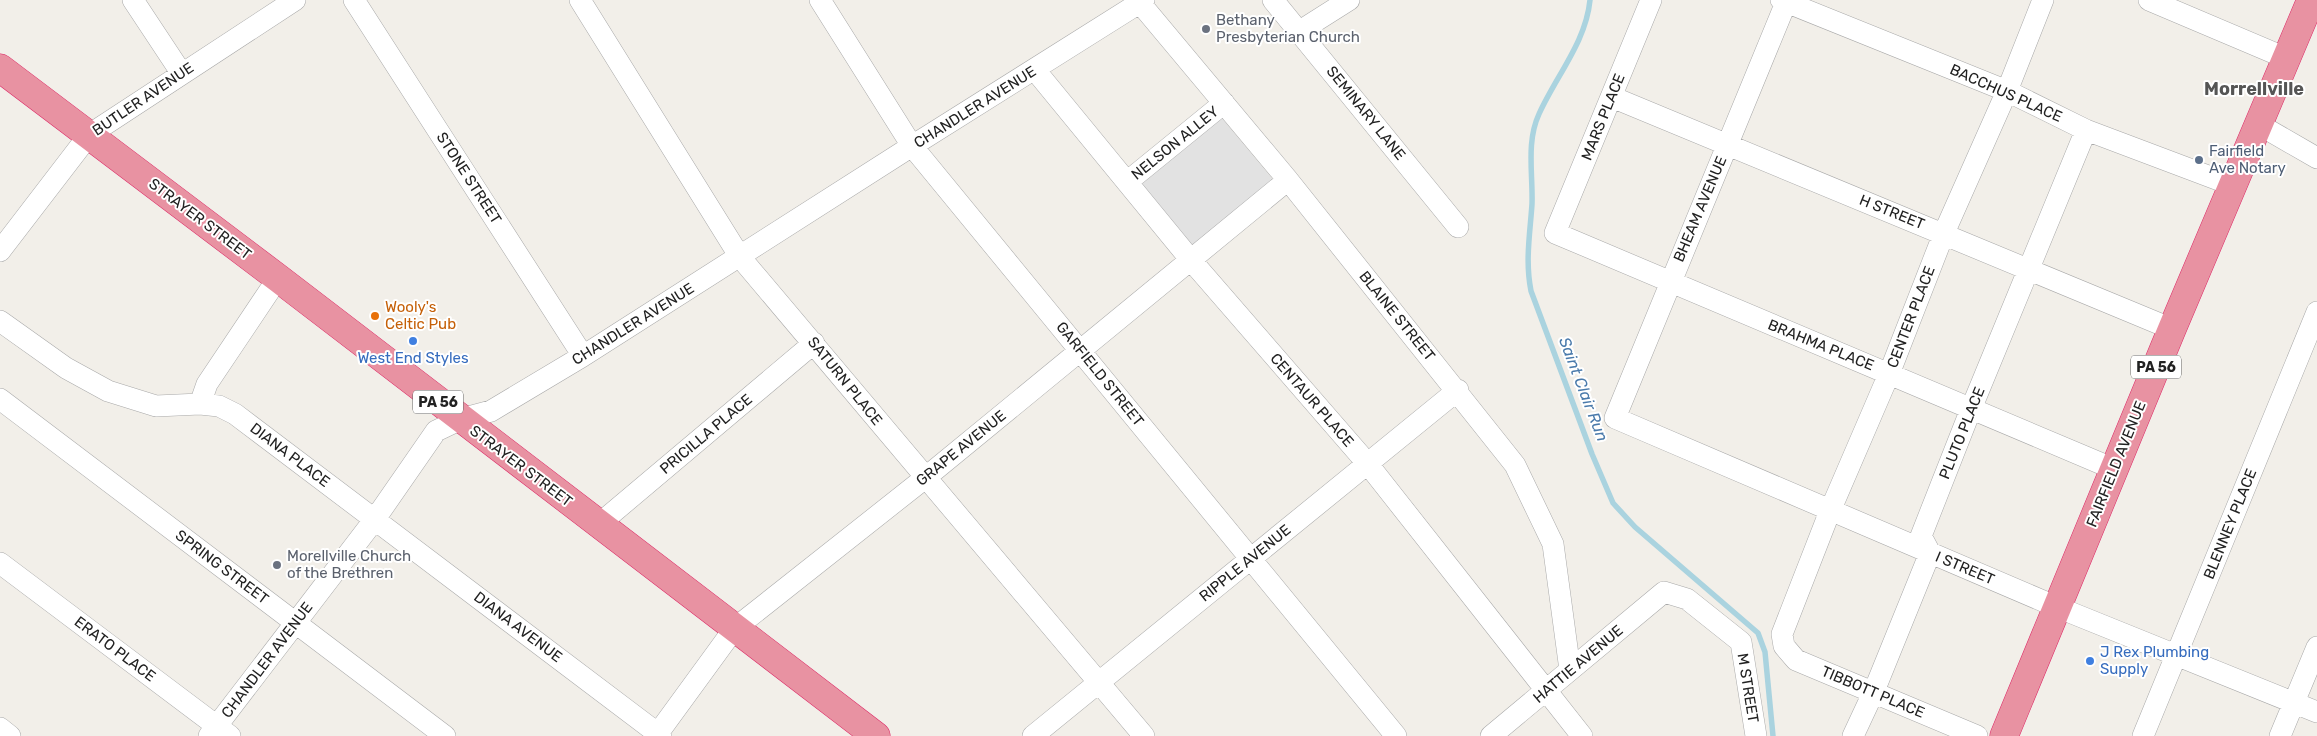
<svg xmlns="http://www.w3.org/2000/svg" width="2317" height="736" font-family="Rubik,sans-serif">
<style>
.parking{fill:#e2e2e2}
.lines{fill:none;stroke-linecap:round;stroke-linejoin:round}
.stream{stroke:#aad3df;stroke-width:5.5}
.minor-casing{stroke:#a9a9a9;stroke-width:22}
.highway-casing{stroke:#dc2a67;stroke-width:29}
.minor{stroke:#fff;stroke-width:21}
.highway{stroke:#e892a2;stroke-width:28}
.worship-dot{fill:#6b7280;stroke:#fff;stroke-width:2}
.service-dot{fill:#5c6f8a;stroke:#fff;stroke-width:2}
.food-dot{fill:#e8710a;stroke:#fff;stroke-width:2}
.shop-dot{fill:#3f7fe0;stroke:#fff;stroke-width:2}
.labels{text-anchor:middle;stroke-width:4;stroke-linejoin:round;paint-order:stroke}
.shield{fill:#fff;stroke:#646464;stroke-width:1}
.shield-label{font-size:14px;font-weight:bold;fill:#222}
.worship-label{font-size:15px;fill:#5b616d;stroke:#fff;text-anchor:start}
.street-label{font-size:15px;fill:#222;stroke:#fff}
.service-label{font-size:15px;fill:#4e5e75;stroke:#fff;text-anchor:start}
.food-label{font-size:15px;fill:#c56008;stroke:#fff;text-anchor:start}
.shop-label{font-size:15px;fill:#366cbe;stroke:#fff}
.water-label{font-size:16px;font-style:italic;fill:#4a7aab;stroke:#fff}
.quarter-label{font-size:18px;font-weight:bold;fill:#555;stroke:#fff}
</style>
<rect width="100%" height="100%" fill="#f2efe9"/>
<!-- parking -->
<path class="parking" d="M1212 106 1274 181 1192 247 1129 172Z"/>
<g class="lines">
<!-- stream -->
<path class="stream" d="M1590 0C1586 42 1556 76 1539 114 1526 142 1533 174 1532 204 1530 234 1525 261 1531 291L1592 454 1613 503 1635 527 1758 633 1765 652 1773 736"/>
<!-- minor casing -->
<g class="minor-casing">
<path id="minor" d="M133 0 182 74
M354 0 583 356
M580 0 740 257 1144 736
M820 0 912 146 1396 736
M1273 0 1458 227
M1651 0 1555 233 2114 469
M1781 0 2007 91 2086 130 2232 185
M1787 0 1615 418 2057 607 2317 712
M2149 0 2286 58
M1140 3 1288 180 1515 465 1553 544 1570 670
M1300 31 1349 0
M1035 70 1190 259 1367 463 1582 736
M1612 97 2172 329
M2258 124 2317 158
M1127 182 1224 103
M0 251 89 135 295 0
M0 321 66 368 108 391 156 406 200 404 219 406 235 414 661 736
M0 399 445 736
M200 404 207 384 278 278
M598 525 814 343
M0 563 230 736
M0 728 10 736
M209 736 375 519 436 431 461 419 491 411 583 356 912 146 1144 0
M656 736 734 629 925 478 1288 180
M1033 736 1458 390
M1491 736 1664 592 1687 599 1741 642 1756 736
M1853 736 1874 691 1930 553 1921 536 1971 409 2086 130
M1977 736 1796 660 1784 646 1782 634 1830 511 1889 374 1944 233 2007 91 2043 0
M2143 736 2317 312
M2280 736 2317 647"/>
</g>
<!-- highway casing -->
<g class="highway-casing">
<path id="highway" d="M0 68 278 278 876 736
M2004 736 2172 329 2311 0"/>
</g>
<!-- minor -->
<use href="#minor" class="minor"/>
<!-- highway -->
<use href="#highway" class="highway"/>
</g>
<!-- markers -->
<g class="worship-dot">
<circle cx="1206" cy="29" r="5"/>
<circle cx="277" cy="565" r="5"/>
</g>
<circle class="service-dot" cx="2199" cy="160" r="5"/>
<circle class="food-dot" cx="375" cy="316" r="5"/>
<g class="shop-dot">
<circle cx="413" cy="341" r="5"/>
<circle cx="2090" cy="661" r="5"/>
</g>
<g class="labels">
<!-- shield labels -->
<g class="shield">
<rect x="2131" y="355.5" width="50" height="23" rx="4"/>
<rect x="413" y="390.5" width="50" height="23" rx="4"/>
</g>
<g class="shield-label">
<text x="2156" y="372">PA 56</text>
<text x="438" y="407">PA 56</text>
</g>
<!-- worship labels -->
<g class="worship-label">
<text x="1216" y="25">Bethany<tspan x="1216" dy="17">Presbyterian Church</tspan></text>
<text x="287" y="561">Morellville Church<tspan x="287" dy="17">of the Brethren</tspan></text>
</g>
<!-- street labels -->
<g class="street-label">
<text transform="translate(2006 93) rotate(24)" y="5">BACCHUS PLACE</text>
<text transform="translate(143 99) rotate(-34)" y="5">BUTLER AVENUE</text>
<text transform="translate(975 107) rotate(-32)" y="5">CHANDLER AVENUE</text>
<text transform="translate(1366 113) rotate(51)" y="5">SEMINARY LANE</text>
<text transform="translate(1603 117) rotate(-68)" y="5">MARS PLACE</text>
<text transform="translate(1175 143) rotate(-39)" y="5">NELSON ALLEY</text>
<text transform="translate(469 178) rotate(57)" y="5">STONE STREET</text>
<text transform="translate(1700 209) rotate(-67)" y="5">BHEAM AVENUE</text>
<text transform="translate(1892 212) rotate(22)" y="5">H STREET</text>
<text transform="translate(200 219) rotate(37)" y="5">STRAYER STREET</text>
<text transform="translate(1397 316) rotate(51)" y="5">BLAINE STREET</text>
<text transform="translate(1911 317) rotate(-69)" y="5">CENTER PLACE</text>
<text transform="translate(633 324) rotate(-32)" y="5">CHANDLER AVENUE</text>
<text transform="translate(1821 345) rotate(22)" y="5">BRAHMA PLACE</text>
<text transform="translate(1100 374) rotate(51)" y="5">GARFIELD STREET</text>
<text transform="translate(845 381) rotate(51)" y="5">SATURN PLACE</text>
<text transform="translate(1312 400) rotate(49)" y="5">CENTAUR PLACE</text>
<text transform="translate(1962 433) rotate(-68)" y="5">PLUTO PLACE</text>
<text transform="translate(706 434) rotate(-40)" y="5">PRICILLA PLACE</text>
<text transform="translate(961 448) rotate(-39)" y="5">GRAPE AVENUE</text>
<text transform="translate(290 455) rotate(37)" y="5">DIANA PLACE</text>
<text transform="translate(2116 464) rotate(-68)" y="5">FAIRFIELD AVENUE</text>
<text transform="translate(521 466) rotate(37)" y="5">STRAYER STREET</text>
<text transform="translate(2230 524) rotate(-68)" y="5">BLENNEY PLACE</text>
<text transform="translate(1245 563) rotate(-39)" y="5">RIPPLE AVENUE</text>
<text transform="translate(222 567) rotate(37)" y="5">SPRING STREET</text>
<text transform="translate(1965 568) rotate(23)" y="5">I STREET</text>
<text transform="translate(518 627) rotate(37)" y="5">DIANA AVENUE</text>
<text transform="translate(115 649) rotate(37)" y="5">ERATO PLACE</text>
<text transform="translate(267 660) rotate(-53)" y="5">CHANDLER AVENUE</text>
<text transform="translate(1578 664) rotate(-40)" y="5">HATTIE AVENUE</text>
<text transform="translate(1748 688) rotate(81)" y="5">M STREET</text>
<text transform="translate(1873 692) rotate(23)" y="5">TIBBOTT PLACE</text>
</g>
<!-- service labels -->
<g class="service-label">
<text x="2209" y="156">Fairfield<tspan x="2209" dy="17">Ave Notary</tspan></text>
</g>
<!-- food labels -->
<g class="food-label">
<text x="385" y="312">Wooly's<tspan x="385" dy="17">Celtic Pub</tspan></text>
</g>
<!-- shop labels -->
<g class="shop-label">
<text x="413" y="363">West End Styles</text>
<text x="2100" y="657" text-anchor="start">J Rex Plumbing<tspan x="2100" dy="17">Supply</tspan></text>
</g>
<!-- water labels -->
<g class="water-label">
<text transform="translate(1584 389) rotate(69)" y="6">Saint Clair Run</text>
</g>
<!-- quarter labels -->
<g class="quarter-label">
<text x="2254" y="95">Morrellville</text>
</g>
</g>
</svg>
